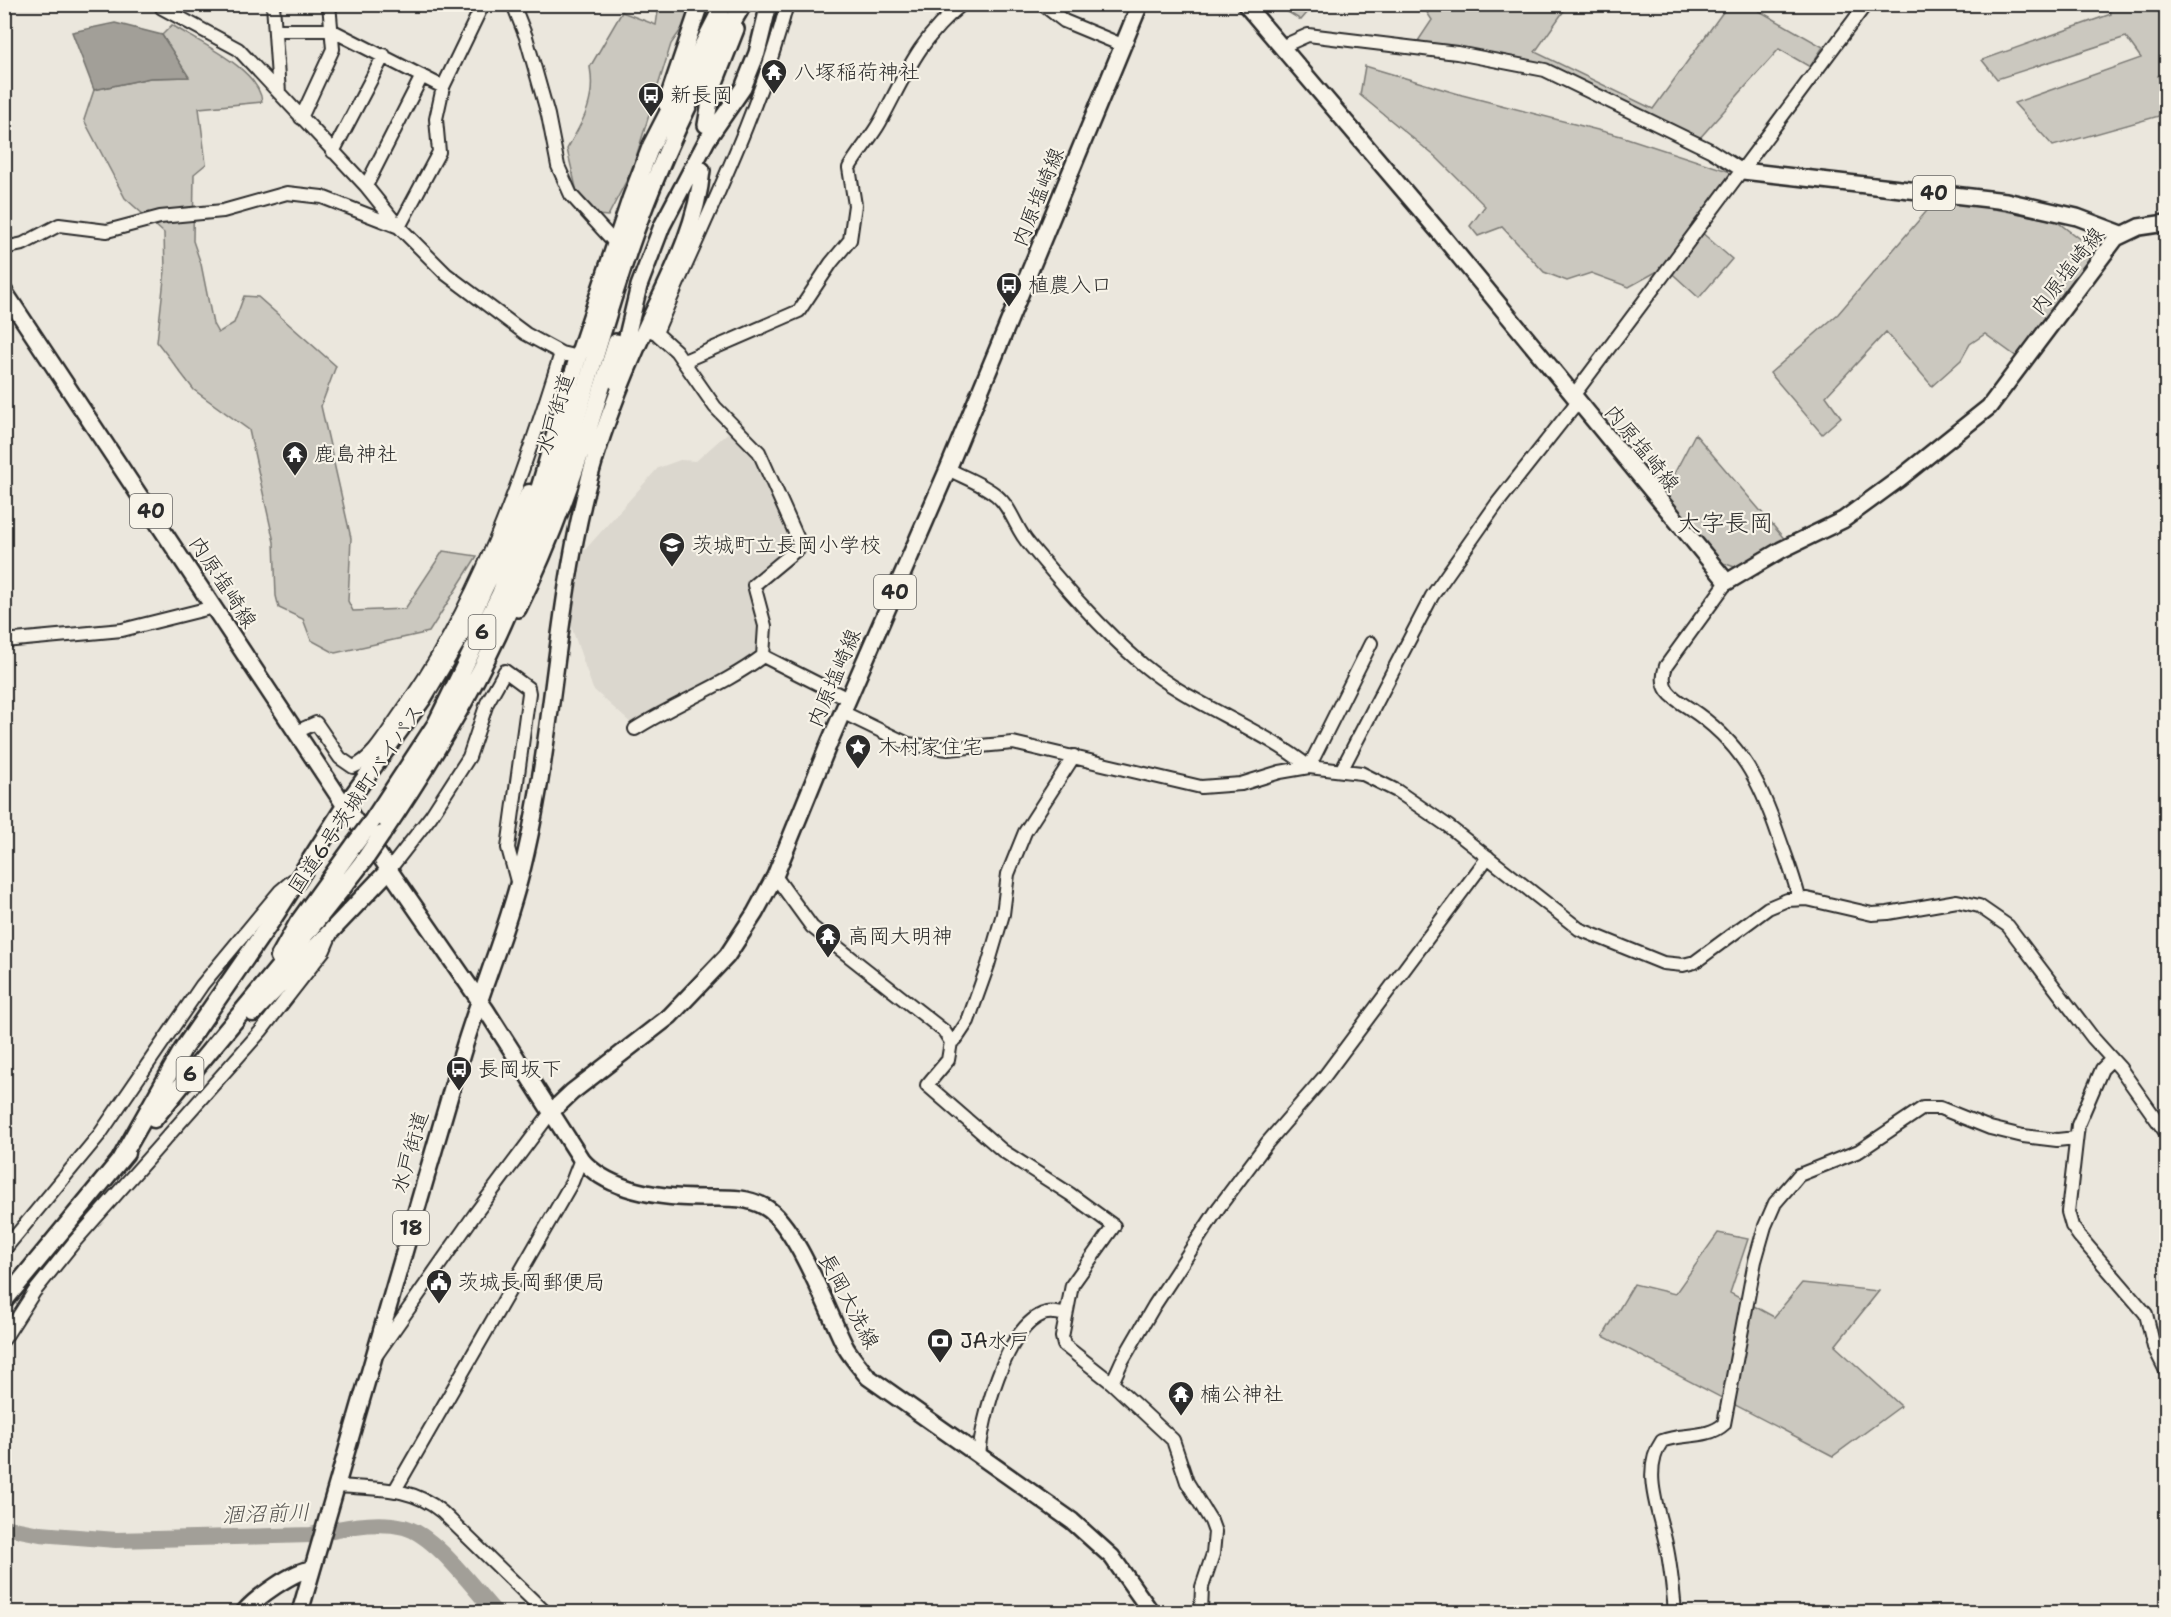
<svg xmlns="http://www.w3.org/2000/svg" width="2171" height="1617" font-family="'Shantell Sans','Klee One',sans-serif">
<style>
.built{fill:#dbd7ce}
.green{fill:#cbc8bf;stroke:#7b7a75;stroke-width:1.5}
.water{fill:#a29f98;stroke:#72716c;stroke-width:1.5}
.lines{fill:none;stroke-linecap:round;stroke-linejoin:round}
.river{stroke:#a29f98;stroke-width:16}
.minor-casing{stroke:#2b2b2b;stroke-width:16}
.major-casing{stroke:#2b2b2b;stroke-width:20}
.highway-casing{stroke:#2b2b2b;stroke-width:21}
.minor{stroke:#f7f3e8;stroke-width:12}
.major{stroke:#f7f3e8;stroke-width:15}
.highway{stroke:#f7f3e8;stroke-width:16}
.highway-bridge-casing{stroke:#2b2b2b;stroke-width:21;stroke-linecap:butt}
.highway-bridge{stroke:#f7f3e8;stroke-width:16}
.labels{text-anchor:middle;stroke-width:4.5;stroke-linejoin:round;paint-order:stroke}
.shield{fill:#f7f3e8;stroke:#686764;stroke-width:1.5}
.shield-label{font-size:20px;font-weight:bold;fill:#2b2b2b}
.poi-label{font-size:21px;fill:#2b2b2b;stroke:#f7f3e8;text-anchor:start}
.street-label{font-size:21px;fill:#2b2b2b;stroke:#f7f3e8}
.water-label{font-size:22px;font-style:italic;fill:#555451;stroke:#f7f3e8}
.quarter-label{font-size:24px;fill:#2b2b2b;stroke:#f7f3e8}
</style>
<rect width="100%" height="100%" fill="#ebe7dd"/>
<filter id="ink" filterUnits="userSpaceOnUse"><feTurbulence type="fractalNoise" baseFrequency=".0167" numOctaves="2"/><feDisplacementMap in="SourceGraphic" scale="12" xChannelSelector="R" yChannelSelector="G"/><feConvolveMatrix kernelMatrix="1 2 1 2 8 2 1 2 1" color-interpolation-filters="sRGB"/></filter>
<g filter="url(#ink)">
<!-- built -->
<path class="built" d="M731 430 757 456 793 542 747 584 759 623V646L752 660 634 726 593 689 570 623 583 552 658 468 680 460 696 461Z"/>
<!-- green -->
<path class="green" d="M659 5H690L687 21 671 44 632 170 608 216 597 215 577 192 567 149C583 121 596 101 590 67L622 12 656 25Z
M1276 5 1314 4V5L1301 20Z
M1422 5H1568L1535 52 1653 109 1728 5H1749L1823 47 1810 67 1779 49 1698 140 1544 64 1418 41 1432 20Z
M2106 5H2166V72L2158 76 2166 90V114L2053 146 2014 103 2141 58 2126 37 1997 79 1982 60 2111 14Z
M172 25C198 42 260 69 262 102L199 108 206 164 194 174 193 241 201 264 213 324 218 333 234 323 244 296 258 297 336 366 321 406 351 538 348 601 353 611 405 609 443 551 477 556 429 632 335 653 311 640 303 619 279 608 276 596 274 542 249 430 194 390 157 342 165 270 164 233 125 198 84 120 94 90 150 78 188 77 162 35Z
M1365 66 1462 95 1621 136 1734 173 1692 224 1732 259 1699 298 1665 267 1629 287 1591 273 1567 281 1544 272 1502 227 1478 236 1470 226 1485 206 1437 158 1360 95Z
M1938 198 2056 221 2095 251 2017 357 1985 334 1970 344 1961 360 1932 386 1886 332 1826 396 1841 417 1822 434 1770 373 1838 314Z
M1695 434 1787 542 1758 575 1720 562 1662 497Z
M1718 1233 1748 1239 1730 1293 1774 1317 1802 1283 1879 1291 1835 1346 1901 1406 1833 1456 1603 1336 1634 1284 1675 1294Z"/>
<!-- water -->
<path class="water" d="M115 23 162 35 189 77 150 78 94 90 72 32Z"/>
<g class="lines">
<!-- river -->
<path class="river" d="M4 1527 40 1534 116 1540 311 1535C339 1528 375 1520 404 1527 435 1535 473 1588 495 1612"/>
<!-- minor casing -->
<g class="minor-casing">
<path id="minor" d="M162 4V8L238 49 366 186 399 227 446 274 526 334 561 353 578 357
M273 4 279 93
M513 4 526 37 548 115 558 166 571 195 616 244
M1042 4 1064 21 1122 45
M275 30H331L443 87
M1281 47 1308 35 1457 53 1545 70 1710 150 1743 171
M301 118 333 49 329 4
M333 152 384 55
M366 186 422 76
M399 227 439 152 436 119 443 87 483 4
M4 248 23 244 59 225 107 231 160 217 223 211 287 193 322 197 399 227
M646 329 656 333 676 351 715 407 759 452 801 546 754 585 765 626 763 656 848 699
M656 333C702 224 757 121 787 4
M684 361 799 311 831 263 850 240 855 205 849 168C858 152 871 138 880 122 906 74 918 40 962 4
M1573 396 1866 4
M948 469C963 477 983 484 996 495 1012 508 1016 530 1029 544 1064 586 1100 628 1142 664 1192 706 1258 726 1309 767L1371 643
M1727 582 1666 666C1658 688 1671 697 1689 708 1741 742 1760 781 1779 837 1786 857 1794 877 1799 898
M4 641 122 630 214 607
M842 712 908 744 948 749 1013 743 1201 787 1241 784 1280 772 1309 767 1361 773 1397 791 1448 826 1579 929 1663 963 1683 965 1695 962 1768 908 1787 900 1807 899 1872 914 1888 913 1957 901 1979 906 2008 926 2093 1038 2120 1068 2166 1133
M635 729C677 702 723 686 763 656
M296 732 316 723 340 758 353 767C373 759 386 734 398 717 478 607 521 482 561 353
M1074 756 1025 832 1008 874 1003 914 988 965 968 1021 956 1039 951 1042 948 1060 927 1085 1003 1151 1070 1194 1114 1226 1072 1285 1062 1337 1064 1345 1112 1383 1173 1440 1187 1482 1211 1521 1215 1532 1213 1554 1202 1587 1201 1612
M1342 769 1432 596 1496 505 1578 401
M389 870 431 816 469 757 487 703 505 671 528 688 529 693 508 848 518 885
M775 876 812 927 944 1031 951 1042
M2112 1059 2102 1069 2078 1125 2068 1212 2072 1226 2079 1236 2146 1314 2154 1347 2166 1371
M4 1250 100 1134 202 985 280 891 293 880
M4 1339 34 1292 75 1241 261 1031 324 950 330 936
M377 1354 475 1214 552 1111
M1112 1383 1122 1361 1154 1306 1219 1207 1267 1143 1324 1077 1488 857
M979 1456C982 1419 1005 1329 1043 1314 1050 1311 1058 1313 1066 1315
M337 1486C375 1489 412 1486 442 1512L545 1612
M395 1490 572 1182 581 1159
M1675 1612C1673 1589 1671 1566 1666 1544 1659 1511 1641 1471 1662 1441 1681 1433 1708 1439 1724 1424L1755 1261 1765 1226 1775 1203 1799 1175 1859 1151 1923 1108H1940L1990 1128 2023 1136 2057 1140 2076 1138"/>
</g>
<!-- major casing -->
<g class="major-casing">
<path id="major" d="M1245 4 1440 233 1727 582 1781 550 1843 520 1899 479 1989 407 2116 238 2139 227 2166 223
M666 104 700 4
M706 125 712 90 736 29
M1743 171 2006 201 2077 217 2122 234
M4 291 345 806 486 1010 581 1159C609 1192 662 1198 703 1198 724 1198 746 1196 765 1207 797 1225 828 1313 846 1348 852 1358 860 1367 868 1377L1072 1521 1112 1557 1151 1612
M616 382 639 286 662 226 707 140 743 88 757 53 769 4
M518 609C561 523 588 433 616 342
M552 1111 572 1092 670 1016 727 956 755 913 775 876 830 741 948 469 1140 4
M244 1612C256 1598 293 1571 312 1569
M300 1612C353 1426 408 1240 462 1054 482 987 511 921 526 853 553 735 556 613 585 495 599 437 622 379 647 325 671 274 697 226 702 170"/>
</g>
<!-- highway casing -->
<g class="highway-casing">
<path id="highway" d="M373 820 436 724 500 594 536 500 578 357 631 198 651 146 724 4
M382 834C442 745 491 662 529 561 574 445 600 322 645 205 672 135 704 69 743 4
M279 957 298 923 355 844
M253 1013 389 870
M154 1119C224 1032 297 948 365 859
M120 1160 183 1049 272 920 345 806 423 698 469 621 529 493
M4 1301 126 1153"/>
</g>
<!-- minor -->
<use href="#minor" class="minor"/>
<!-- major -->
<use href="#major" class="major"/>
<!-- highway -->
<use href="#highway" class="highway"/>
<!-- highway-bridge casing -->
<g class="highway-bridge-casing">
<path id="highway-bridge" d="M355 844 373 820
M365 859 382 834"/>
</g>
<!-- highway-bridge -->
<use href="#highway-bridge" class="highway-bridge"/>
</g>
</g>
<!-- icons -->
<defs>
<g id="temple-pin" transform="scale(1.35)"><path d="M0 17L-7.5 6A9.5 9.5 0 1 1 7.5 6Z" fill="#2b2b2b" stroke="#f7f3e8"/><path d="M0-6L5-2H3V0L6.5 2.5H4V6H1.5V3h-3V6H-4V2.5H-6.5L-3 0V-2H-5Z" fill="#fff"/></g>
<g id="bus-pin" transform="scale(1.35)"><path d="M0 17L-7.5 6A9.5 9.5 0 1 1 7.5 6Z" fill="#2b2b2b" stroke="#f7f3e8"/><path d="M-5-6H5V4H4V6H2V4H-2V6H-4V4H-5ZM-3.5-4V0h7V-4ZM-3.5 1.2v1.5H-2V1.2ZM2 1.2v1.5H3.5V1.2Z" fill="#fff"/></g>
<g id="school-pin" transform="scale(1.35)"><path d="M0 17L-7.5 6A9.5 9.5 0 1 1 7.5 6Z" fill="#2b2b2b" stroke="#f7f3e8"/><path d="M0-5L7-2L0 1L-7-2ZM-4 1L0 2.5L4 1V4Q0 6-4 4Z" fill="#fff"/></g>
<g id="sight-pin" transform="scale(1.35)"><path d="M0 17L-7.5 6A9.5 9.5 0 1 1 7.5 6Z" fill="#2b2b2b" stroke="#f7f3e8"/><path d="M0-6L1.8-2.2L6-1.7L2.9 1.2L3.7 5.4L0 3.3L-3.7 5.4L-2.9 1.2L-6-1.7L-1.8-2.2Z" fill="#fff"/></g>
<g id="civic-pin" transform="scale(1.35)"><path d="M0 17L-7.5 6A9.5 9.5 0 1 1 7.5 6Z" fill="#2b2b2b" stroke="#f7f3e8"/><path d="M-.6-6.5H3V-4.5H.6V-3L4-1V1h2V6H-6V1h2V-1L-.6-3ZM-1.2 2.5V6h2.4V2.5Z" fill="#fff"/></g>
<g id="bank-pin" transform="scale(1.35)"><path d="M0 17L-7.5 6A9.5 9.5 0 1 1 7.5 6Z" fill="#2b2b2b" stroke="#f7f3e8"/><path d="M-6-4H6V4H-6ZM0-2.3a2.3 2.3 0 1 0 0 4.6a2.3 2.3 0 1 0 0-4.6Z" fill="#fff"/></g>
</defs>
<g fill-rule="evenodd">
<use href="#temple-pin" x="774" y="72"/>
<use href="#bus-pin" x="651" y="95"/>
<use href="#bus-pin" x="1009" y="285"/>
<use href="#temple-pin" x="295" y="454"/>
<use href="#school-pin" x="672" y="545"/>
<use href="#sight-pin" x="858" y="747"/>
<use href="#temple-pin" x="828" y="936"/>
<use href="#bus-pin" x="459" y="1069"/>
<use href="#civic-pin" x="439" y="1282"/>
<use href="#bank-pin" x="940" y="1341"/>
<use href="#temple-pin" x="1181" y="1394"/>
</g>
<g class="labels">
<!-- shield labels -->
<g class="shield">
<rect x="1913" y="176" width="42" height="34" rx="4.5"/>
<rect x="130" y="494" width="42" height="34" rx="4.5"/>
<rect x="874" y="575" width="42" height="34" rx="4.5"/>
<rect x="468.5" y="615" width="27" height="34" rx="4.5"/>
<rect x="176.5" y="1057" width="27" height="34" rx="4.5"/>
<rect x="393" y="1211" width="36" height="34" rx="4.5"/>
</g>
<g class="shield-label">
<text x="1934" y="200">40</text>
<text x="151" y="518">40</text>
<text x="895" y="599">40</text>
<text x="482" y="639">6</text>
<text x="190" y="1081">6</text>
<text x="411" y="1235">18</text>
</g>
<!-- poi labels -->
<g class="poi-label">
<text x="794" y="79">八塚稲荷神社</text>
<text x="670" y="102">新長岡</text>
<text x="1028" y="292">植農入口</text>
<text x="314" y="461">鹿島神社</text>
<text x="692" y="552">茨城町立長岡小学校</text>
<text x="878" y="754">木村家住宅</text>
<text x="848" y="943">高岡大明神</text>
<text x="478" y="1076">長岡坂下</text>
<text x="458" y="1289">茨城長岡郵便局</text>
<text x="960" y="1348">JA水戸</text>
<text x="1200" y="1401">楠公神社</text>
</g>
<!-- street labels -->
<g class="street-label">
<text transform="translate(1038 197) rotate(-68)" y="7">内原塩崎線</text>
<text transform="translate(2067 271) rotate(-52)" y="7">内原塩崎線</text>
<text transform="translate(555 414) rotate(-73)" y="7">水戸街道</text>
<text transform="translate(1642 448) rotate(51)" y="7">内原塩崎線</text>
<text transform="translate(223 582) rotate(57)" y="7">内原塩崎線</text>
<text transform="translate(834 678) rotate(-67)" y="7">内原塩崎線</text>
<text transform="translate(356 799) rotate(-56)" y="7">国道6号茨城町バイパス</text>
<text transform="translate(410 1152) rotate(-74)" y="7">水戸街道</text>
<text transform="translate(849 1301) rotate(62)" y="7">長岡大洗線</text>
</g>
<!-- water labels -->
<g class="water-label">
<text transform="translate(266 1513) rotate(-2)" y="8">涸沼前川</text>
</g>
<!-- quarter labels -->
<g class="quarter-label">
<text x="1725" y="531">大字長岡</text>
</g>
</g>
<!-- margin -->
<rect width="2171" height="1617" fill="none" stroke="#f7f3e8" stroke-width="24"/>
<rect x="12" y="12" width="2147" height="1593" fill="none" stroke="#2b2b2b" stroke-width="2" filter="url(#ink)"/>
</svg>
